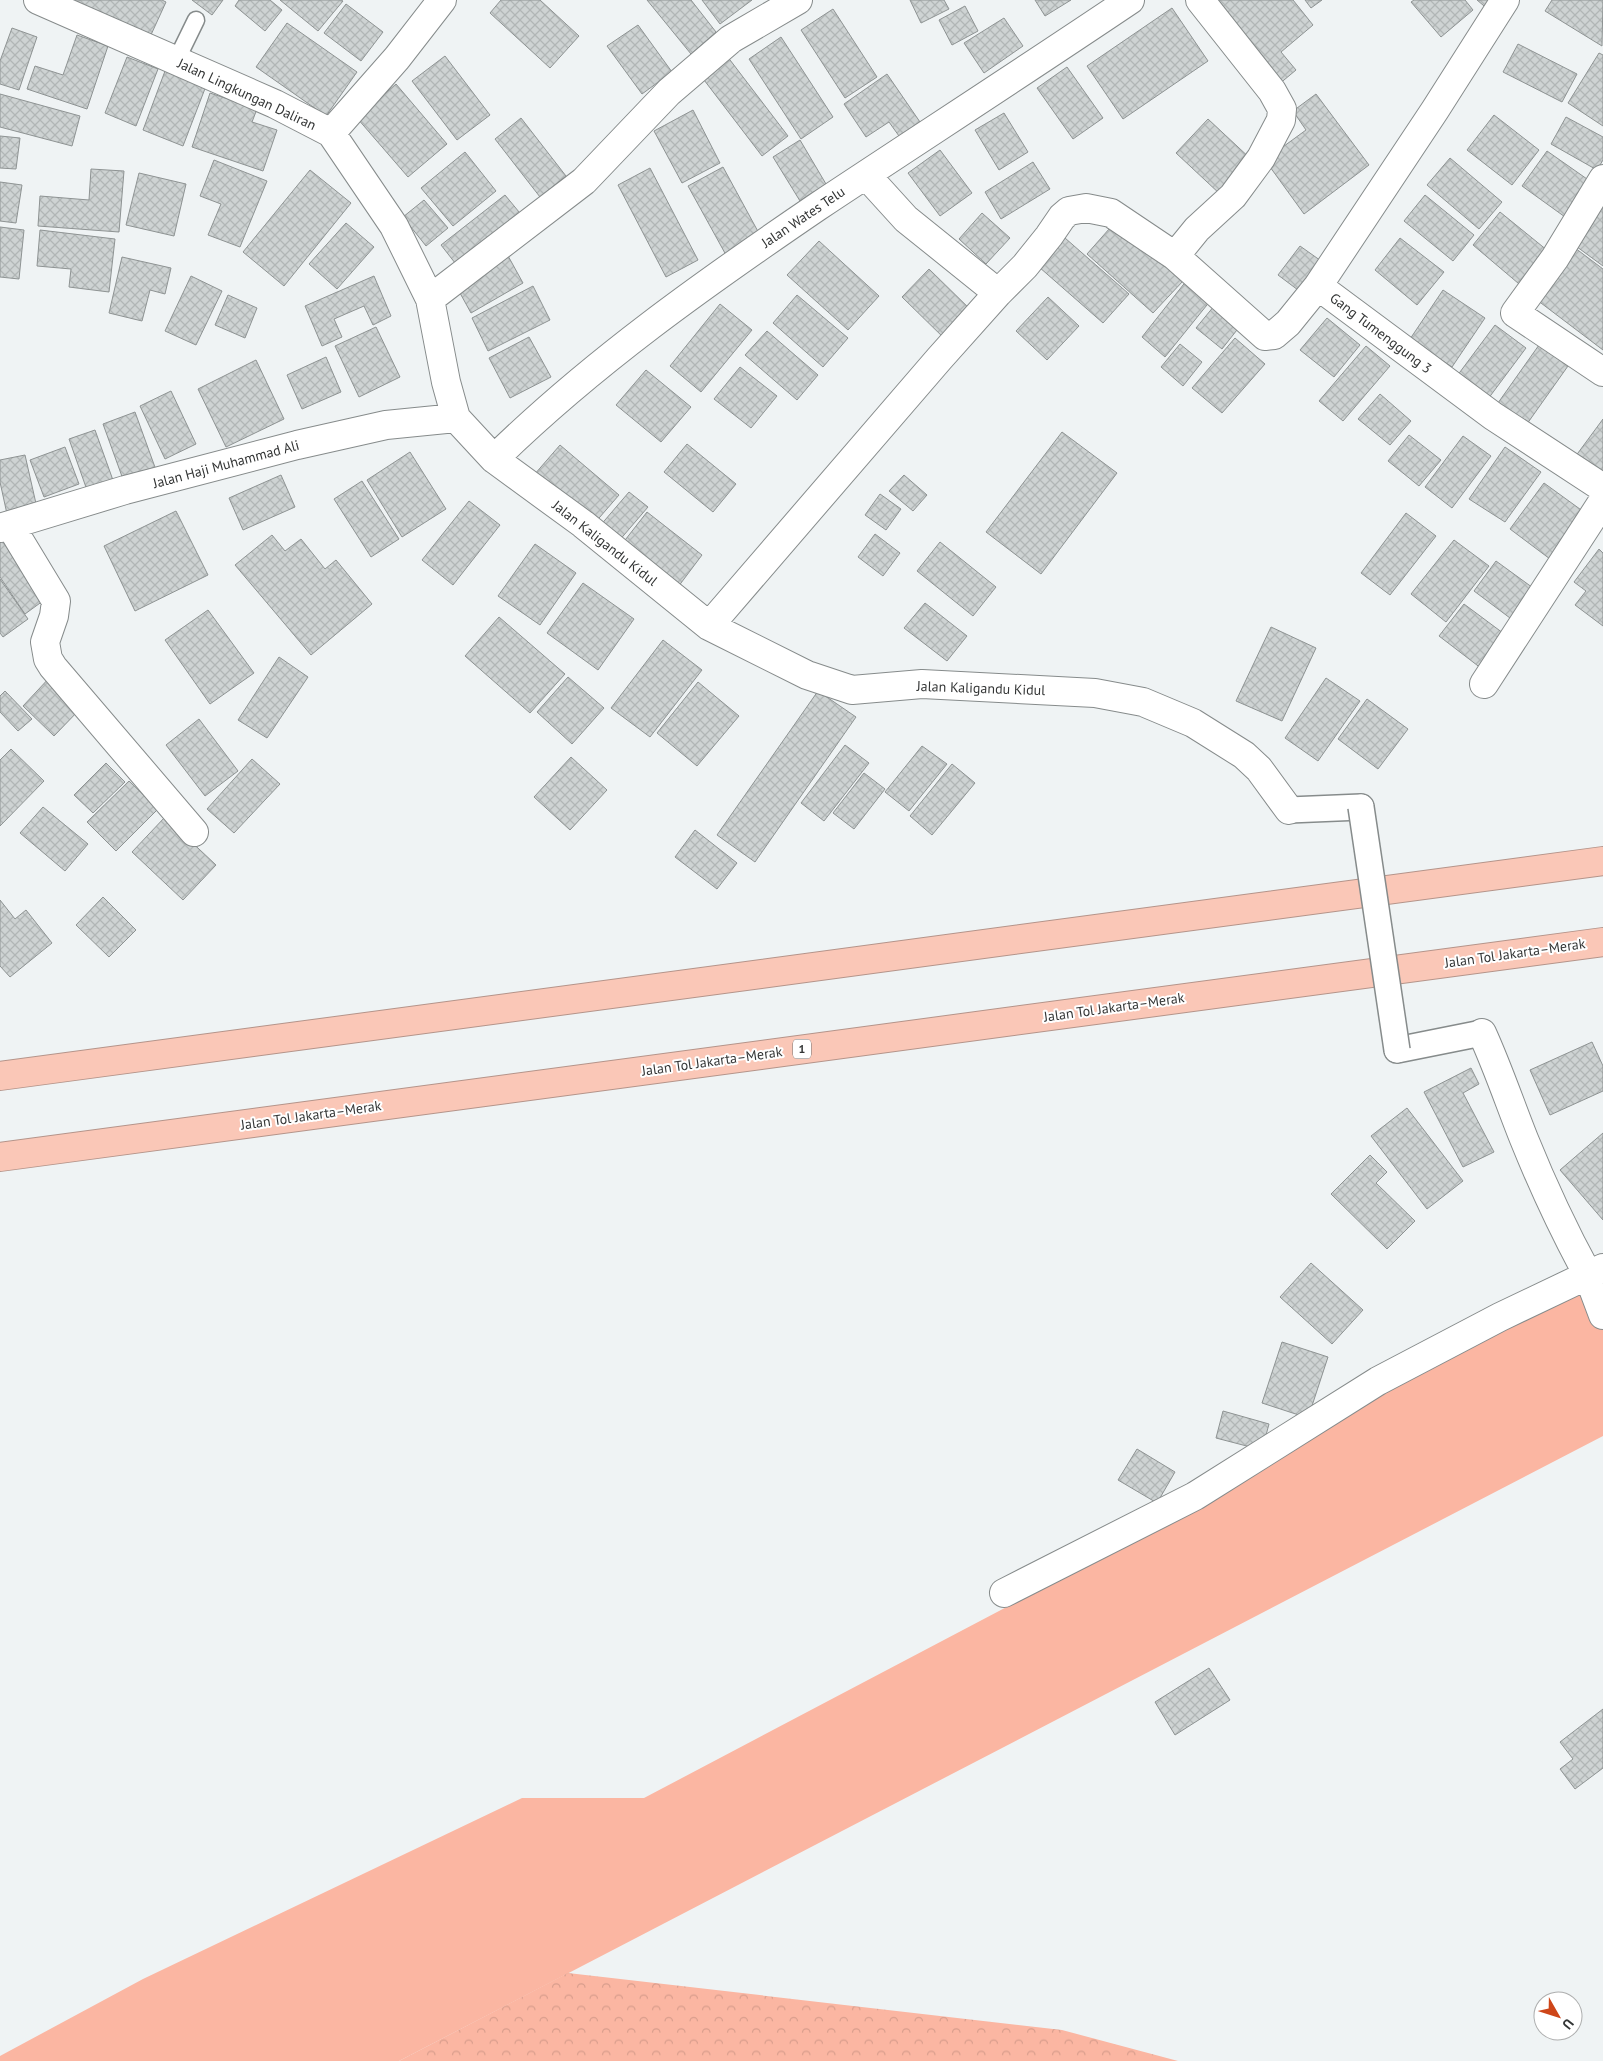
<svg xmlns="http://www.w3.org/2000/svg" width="1603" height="2061" font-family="'PT Sans',sans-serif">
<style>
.green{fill:#fbb6a2}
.forest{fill:url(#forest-crowns)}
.building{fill:url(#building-cross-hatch);stroke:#8e9393}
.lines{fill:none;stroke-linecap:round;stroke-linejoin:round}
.service-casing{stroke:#868b8b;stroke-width:19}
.pedestrian-casing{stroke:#868b8b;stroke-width:28}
.minor-casing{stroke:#868b8b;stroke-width:30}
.motorway-casing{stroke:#b4948a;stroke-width:30}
.service{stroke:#fff;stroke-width:16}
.pedestrian{stroke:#fff;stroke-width:25}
.minor{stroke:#fff;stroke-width:28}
.motorway{stroke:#fac7b7;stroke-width:28}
.pedestrian-bridge-casing{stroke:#868b8b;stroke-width:28;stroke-linecap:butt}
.pedestrian-bridge{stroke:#fff;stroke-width:25}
.labels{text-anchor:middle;stroke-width:4;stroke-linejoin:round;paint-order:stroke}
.shield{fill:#fff;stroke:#707272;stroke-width:1}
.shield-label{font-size:12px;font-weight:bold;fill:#333535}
.street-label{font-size:14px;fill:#333535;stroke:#fff}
</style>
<defs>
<pattern id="forest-crowns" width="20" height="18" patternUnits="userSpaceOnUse" patternTransform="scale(1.25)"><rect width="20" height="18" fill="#fbb6a2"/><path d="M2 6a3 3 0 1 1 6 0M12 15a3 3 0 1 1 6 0" fill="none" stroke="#d89d8c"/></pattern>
<pattern id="building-cross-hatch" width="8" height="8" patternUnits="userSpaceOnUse" patternTransform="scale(1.25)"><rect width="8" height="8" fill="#ced3d3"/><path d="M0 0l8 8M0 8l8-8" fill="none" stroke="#b1b6b6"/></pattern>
</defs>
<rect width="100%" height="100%" fill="#eff3f4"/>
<!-- green -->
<path class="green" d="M1603 1268V1436L399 2061H0V2056L143 1979 522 1798H644L1077 1570Z"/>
<!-- forest -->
<path class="forest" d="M568 1973 1062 2030 1178 2061H399Z"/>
<!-- building -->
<path class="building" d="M72 0H162L166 2 150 37Z
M192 0H223L212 15Z
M239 0H270L282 10 265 31 235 6Z
M280 0H341L343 1 318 31Z
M501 0H540L579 36 550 68 490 13Z
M647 0H691L716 32 691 54Z
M702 0H752L720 24Z
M910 0H944L949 9 921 23Z
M1035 0H1071L1045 16Z
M1209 0H1293L1313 25 1281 52 1296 70 1278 85Z
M1305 0H1322L1311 8Z
M1414 0H1465L1473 10 1441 37 1411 2Z
M1477 0H1500L1490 11Z
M1552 0H1603L1602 46 1545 11Z
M346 4 383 32 361 61 324 33Z
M965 6 978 31 952 45 939 20Z
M1172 8 1208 61 1123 119 1087 66Z
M833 9 877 77 845 98 801 30Z
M1004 18 1023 46 984 73 964 43Z
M287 23 357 72 326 116 256 67Z
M638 25 672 72 642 94 607 46Z
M12 28 37 37 19 90 0 84V61Z
M77 35 108 46 87 109 27 89 35 66 63 75Z
M781 37 833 117 801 139 749 59Z
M1518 44 1577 74 1562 102 1503 72Z
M1599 53 1603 55V126L1568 103Z
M445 56 490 115 457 140 412 81Z
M727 56 788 136 762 156 701 76Z
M127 57 158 69 136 126 105 113Z
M1067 67 1103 118 1073 139 1037 88Z
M165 71 206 86 183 146 143 130Z
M887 74 920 122 899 136 889 122 866 137 844 104Z
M396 84 447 144 408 177 357 118Z
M210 93 257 109 252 122 277 130 263 171 192 147Z
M0 94 80 116 72 146 0 127Z
M1316 94 1369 165 1304 214 1265 160 1306 130 1293 111Z
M693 110 720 163 682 183 654 131Z
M1004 113 1028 152 999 170 975 130Z
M1494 115 1539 150 1512 185 1467 150Z
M1566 117 1603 137V160L1597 170 1551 144Z
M521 118 566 176 540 197 495 139Z
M1208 119 1253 161 1221 195 1176 153Z
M0 136 20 138 16 169 0 168Z
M800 140 826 184 800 201 773 157Z
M940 150 972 193 940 216 908 173Z
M1547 151 1597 186 1572 222 1522 186Z
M465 152 496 191 453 226 421 188Z
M1450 158 1502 202 1479 229 1427 185Z
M214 160 267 181 240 247 208 235 221 204 200 196Z
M1033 162 1050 189 1001 219 985 192Z
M723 167 761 237 726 255 688 186Z
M650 168 698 260 666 277 618 185Z
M91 169 124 171 119 232 38 226 40 196 89 200Z
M310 170 351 203 284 286 243 252Z
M139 173 186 184 174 236 126 225Z
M0 182 22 185 16 223 0 221Z
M505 195 524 218 459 268 441 245Z
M1425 195 1474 235 1453 261 1404 221Z
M1603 195V266L1569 241Z
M424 200 448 228 426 246 403 217Z
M1500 212 1553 255 1525 289 1473 245Z
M982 213 1010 238 986 264 959 239Z
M1117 220 1183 281 1153 313 1087 254Z
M346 223 374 247 337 289 309 264Z
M0 227 24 230 19 279 0 277Z
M40 230 115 239 109 292 69 287 71 269 37 266Z
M1065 238 1129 294 1103 323 1039 267Z
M1400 238 1444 272 1417 305 1375 270Z
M819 241 879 296 848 330 787 275Z
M1300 246 1324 263 1302 293 1278 275Z
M1575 248 1603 269V350L1537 300Z
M507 254 523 283 471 313 455 284Z
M122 257 171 268 165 294 150 290 142 321 109 313Z
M929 269 975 314 948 342 902 297Z
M191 276 222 291 196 345 165 331Z
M374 276 391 316 373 325 364 306 334 319 342 337 322 346 305 306Z
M1187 280 1211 300 1165 357 1142 337Z
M533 286 550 320 488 351 472 318Z
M1443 290 1485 318 1452 367 1410 339Z
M228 295 257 308 245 338 215 325Z
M797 295 848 338 823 367 773 323Z
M1048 297 1079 326 1047 360 1016 331Z
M1219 300 1244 321 1222 349 1196 328Z
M720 304 752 330 701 392 670 366Z
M1327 318 1360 345 1334 377 1300 350Z
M1495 325 1526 348 1488 399 1457 376Z
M376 327 400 377 359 397 335 346Z
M767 331 818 375 797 400 745 355Z
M529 337 551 377 510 398 489 358Z
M1235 338 1265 364 1222 413 1192 388Z
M1180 344 1202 362 1183 386 1161 367Z
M1539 345 1568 366 1522 431 1493 410Z
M1366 346 1390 366 1343 421 1319 401Z
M326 357 341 392 302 409 287 375Z
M256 360 284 419 226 447 198 389Z
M740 367 777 396 751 428 714 399Z
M646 370 691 407 661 442 616 405Z
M171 391 196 444 165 459 140 406Z
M1380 394 1411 421 1390 445 1358 419Z
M135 412 156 470 124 482 103 424Z
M1603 419V477L1575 457Z
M95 430 114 483 88 493 69 439Z
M1062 432 1117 473 1041 574 986 532Z
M1409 435 1441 460 1419 486 1388 461Z
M1463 436 1491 456 1452 508 1425 487Z
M687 444 736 484 713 512 664 472Z
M560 445 619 495 593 525 534 475Z
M65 447 79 484 44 497 30 460Z
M1505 447 1541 472 1505 522 1469 499Z
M410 452 446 509 402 537 367 480Z
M25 455 37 508 7 514 0 482V460Z
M281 475 295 507 243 530 229 498Z
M904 475 927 495 913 511 889 491Z
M362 481 399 539 371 557 334 499Z
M1544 483 1584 512 1550 559 1510 529Z
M629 492 648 507 618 542 599 527Z
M880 494 901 509 886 530 865 515Z
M469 501 500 525 453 585 422 560Z
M176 511 208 575 135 611 104 546Z
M647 512 702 555 678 587 622 544Z
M1406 513 1436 536 1390 595 1361 573Z
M875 534 900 553 883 576 858 557Z
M272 535 285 551 301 539 325 569 336 560 372 604 311 655 235 565Z
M6 537 47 598 25 614 0 577V541Z
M1454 540 1489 566 1446 622 1411 594Z
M940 542 996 587 973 616 917 571Z
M535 544 576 573 540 625 498 596Z
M1599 549 1603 553V626L1575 605 1586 591 1574 582Z
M1496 561 1540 593 1518 624 1474 591Z
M0 579 28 619 3 637 0 633Z
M583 583 634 619 598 670 547 633Z
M925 603 967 636 947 661 904 628Z
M1464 604 1511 639 1486 672 1439 636Z
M208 610 254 673 210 704 165 640Z
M499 617 565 674 530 713 465 656Z
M1271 627 1316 648 1282 721 1236 701Z
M663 640 702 670 650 737 611 708Z
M279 657 308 677 267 738 238 720Z
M51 676 82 707 54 736 23 706Z
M568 677 604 708 572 744 537 712Z
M1326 678 1360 701 1318 761 1285 738Z
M698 682 739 716 697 766 657 733Z
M5 691 32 719 18 731 0 712V696Z
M818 691 856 717 755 862 717 835Z
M1367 699 1408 729 1378 769 1338 739Z
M199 719 238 771 205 796 166 745Z
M845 745 869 763 824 821 801 803Z
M922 746 947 764 909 811 885 792Z
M11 749 44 781 0 826V760Z
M571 757 607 790 570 830 534 797Z
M252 759 280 784 234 833 207 809Z
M106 763 125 782 93 813 74 795Z
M952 764 975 783 932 835 910 816Z
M864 773 885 789 854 829 833 813Z
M129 781 158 809 116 851 87 822Z
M43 807 88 844 65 871 20 833Z
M165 817 216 865 183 900 132 852Z
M695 830 737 863 717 889 675 857Z
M103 897 136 930 109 957 76 925Z
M0 900 15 919 26 910 52 943 10 977 0 966Z
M1592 1042 1603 1066V1091L1550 1115 1530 1070Z
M1471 1068 1479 1084 1463 1093 1494 1152 1463 1167 1424 1092Z
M1407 1108 1463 1181 1427 1209 1371 1136Z
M1603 1133V1220L1560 1170Z
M1370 1155 1387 1172 1376 1183 1415 1221 1387 1249 1331 1194Z
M1311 1263 1363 1310 1332 1344 1280 1297Z
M1282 1342 1328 1357 1308 1418 1262 1403Z
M1223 1411 1269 1424 1262 1450 1216 1438Z
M1137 1449 1175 1472 1157 1503 1118 1480Z
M1209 1668 1230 1700 1175 1735 1155 1702Z
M1603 1709V1768L1575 1789 1560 1769 1573 1759 1560 1742Z"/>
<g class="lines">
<!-- service casing -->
<g class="service-casing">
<path id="service" d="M176 61 196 20"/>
</g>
<!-- pedestrian casing -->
<g class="pedestrian-casing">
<path id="pedestrian" d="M1289 810 1361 807
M1397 1050 1482 1033"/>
</g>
<!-- minor casing -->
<g class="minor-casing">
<path id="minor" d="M38 0 275 104 331 133 394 226 430 299 446 382 456 418 494 459 583 524 709 626 807 675 852 690 922 684 1095 693 1143 702 1193 723 1244 755 1259 769 1289 810
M331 133 397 58 442 0
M866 175 906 219 998 293
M1603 179 1555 258 1515 313 1603 372
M1175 256 1197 229 1233 196 1261 158 1281 120 1282 109 1272 91 1200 0
M1318 286 1493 416 1603 488
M430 299 584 181 669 92 731 39 798 0
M494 459C592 363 704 284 817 207 921 138 1026 70 1130 0
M10 525 56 601 54 616 45 642 48 659 53 667 194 832
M0 528 125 490 297 445 386 425 456 418
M709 626 939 359 998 293 1025 266 1049 236 1062 217 1069 211 1086 208 1111 213 1175 256 1265 336 1274 335 1288 323 1318 286 1435 110 1505 0
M1484 684 1603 501
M1603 1268 1588 1275 1603 1315
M1004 1593 1195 1496 1378 1381 1500 1317 1588 1275C1564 1231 1543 1186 1524 1139 1510 1104 1498 1068 1482 1033"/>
</g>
<!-- motorway casing -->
<g class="motorway-casing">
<path id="motorway" d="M0 1076 1603 861
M0 1157 1603 942"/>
</g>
<!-- service -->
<use href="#service" class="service"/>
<!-- pedestrian -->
<use href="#pedestrian" class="pedestrian"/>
<!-- minor -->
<use href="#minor" class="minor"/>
<!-- motorway -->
<use href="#motorway" class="motorway"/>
<!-- pedestrian-bridge casing -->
<g class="pedestrian-bridge-casing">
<path id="pedestrian-bridge" d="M1361 807 1397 1050"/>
</g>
<!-- pedestrian-bridge -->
<use href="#pedestrian-bridge" class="pedestrian-bridge"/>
</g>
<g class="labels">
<!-- shield labels -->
<rect class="shield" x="793" y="1039.5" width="18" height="19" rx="4"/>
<g class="shield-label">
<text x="802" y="1053">1</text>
</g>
<!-- street labels -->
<g class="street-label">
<text transform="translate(247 94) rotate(25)" y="5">Jalan Lingkungan Daliran</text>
<text transform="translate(803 217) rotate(-34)" y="5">Jalan Wates Telu</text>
<text transform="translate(1381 333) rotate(37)" y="5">Gang Tumenggung 3</text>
<text transform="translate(226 464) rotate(-15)" y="5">Jalan Haji Muhammad Ali</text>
<text transform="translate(605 543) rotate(38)" y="5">Jalan Kaligandu Kidul</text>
<text transform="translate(981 688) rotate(2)" y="5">Jalan Kaligandu Kidul</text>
<text transform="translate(1515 953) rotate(-8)" y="5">Jalan Tol Jakarta–Merak</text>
<text transform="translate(1114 1007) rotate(-8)" y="5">Jalan Tol Jakarta–Merak</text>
<text transform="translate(712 1061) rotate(-8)" y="5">Jalan Tol Jakarta–Merak</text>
<text transform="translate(311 1115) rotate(-8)" y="5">Jalan Tol Jakarta–Merak</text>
</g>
</g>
<!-- north arrow -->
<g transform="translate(1558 2016) rotate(129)"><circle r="24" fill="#ffffff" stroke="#adaeae"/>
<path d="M0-4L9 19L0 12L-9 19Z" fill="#ce4619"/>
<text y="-8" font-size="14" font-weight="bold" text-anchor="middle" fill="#333535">U</text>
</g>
</svg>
